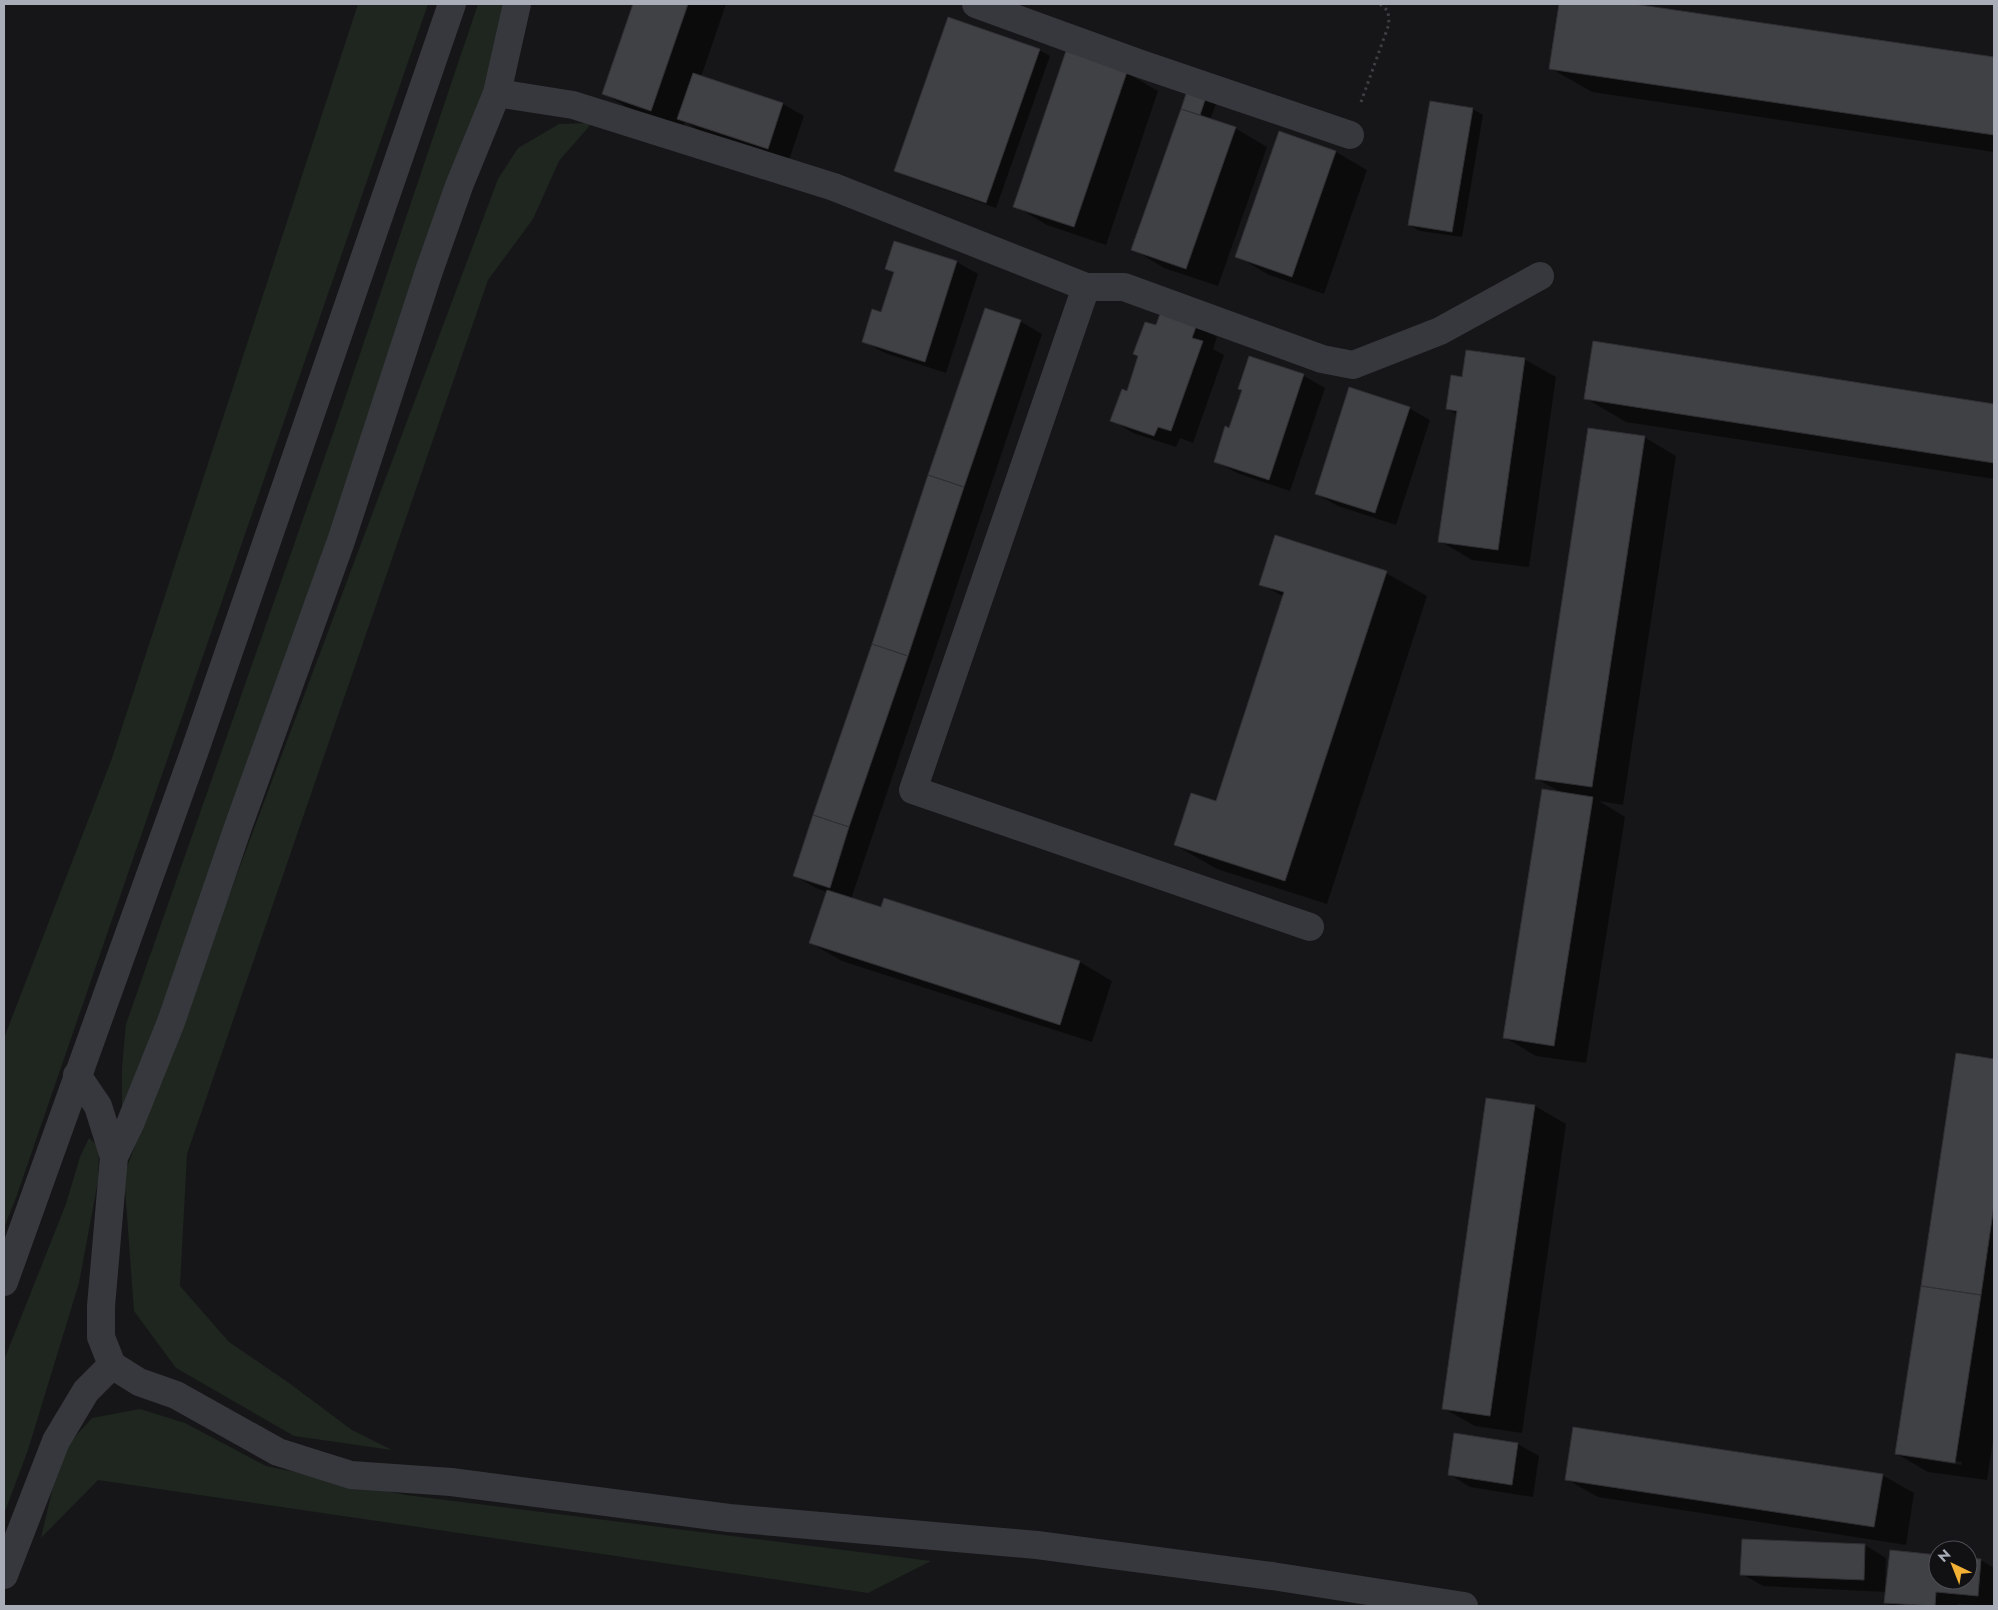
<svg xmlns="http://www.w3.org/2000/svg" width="1998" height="1610" font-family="Jost,sans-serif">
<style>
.green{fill:#1e261f}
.shadow{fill:#0007;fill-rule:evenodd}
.building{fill:#404145;stroke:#303034}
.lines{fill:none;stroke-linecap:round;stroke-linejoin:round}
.path{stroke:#3d3f44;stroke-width:3;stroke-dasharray:2.5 4;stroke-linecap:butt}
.minor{stroke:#37383d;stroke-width:28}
</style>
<rect width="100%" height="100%" fill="#161618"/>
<!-- green -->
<path class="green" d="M358 4H428L17 1195 4 1228V1038L111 761Z
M478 4H514L326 554 122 1118V1068L126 1024 337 422Z
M592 123 559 161 533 219 488 280 187 1154 180 1286 229 1342 289 1383 352 1430 392 1450 294 1436 176 1368 134 1311 124 1175 498 179 518 148 559 124Z
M89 1138 99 1147 98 1181 79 1283 28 1450 4 1514V1360L66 1204 80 1157Z
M140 1409 185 1423 266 1466 406 1495 931 1561 868 1593 98 1480 41 1538 61 1452 92 1418Z"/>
<!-- shadow -->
<path class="shadow" d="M634 4H726L701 77 783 104 804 116 789 160 700 131 685 122 683 128 635 112 603 93Z
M1561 4H1648L1647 7 1994 59V152L1592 92 1550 68Z
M1039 50 1050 56 996 208 906 176 896 170Z
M1127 73 1158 91 1106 245 1047 225 1015 206Z
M1188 92 1206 98 1216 104 1210 120 1235 128 1267 147 1218 286 1164 268 1133 249Z
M1431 102 1473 109 1483 115 1462 237 1420 231 1409 225Z
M1280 133 1336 152 1367 170 1324 294 1269 275 1237 256Z
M895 242 957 262 978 274 946 373 885 353 863 341 881 313 895 273 886 268Z
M1020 321 1042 334 851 899 882 909 885 899 1080 962 1112 981 1092 1042 842 961 811 943 827 892 816 888 795 876Z
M1196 325 1217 337 1213 349 1224 355 1193 443 1180 438 1176 447 1133 433 1112 420 1127 392 1157 327Z
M1594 342 1994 405V479L1626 422 1585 398Z
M1250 358 1304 376 1325 388 1290 491 1237 473 1215 461 1230 429 1243 390Z
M1524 359 1556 377 1529 567 1472 560 1440 541 1458 415 1447 409 1463 378Z
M1409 408 1430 420 1396 525 1338 506 1316 494Z
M1644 437 1676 456 1623 805 1599 801 1625 817 1586 1063 1536 1056 1504 1037 1562 793 1537 779Z
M1386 573 1427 596 1327 904 1217 869 1175 845 1217 802 1284 597 1261 584Z
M1957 1055 1994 1060V1433L1987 1480 1928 1472 1897 1454ZM1929 1458 1962 1462 1961 1465 1929 1460Z
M1535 1106 1566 1124 1522 1433 1475 1426 1443 1408Z
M1455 1434 1518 1444 1539 1456 1533 1497 1470 1487 1449 1474Z
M1882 1475 1914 1493 1906 1545 1598 1497 1566 1479Z
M1865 1545 1886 1558 1885 1587 1938 1556V1580H1968V1559L1981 1560 1994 1568V1606L1958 1604 1957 1606H1892L1886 1603 1887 1592 1763 1586 1742 1574Z"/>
<!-- building -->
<path class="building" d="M633 4H688L651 111 602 94Z
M1559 4H1634L1994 57V135L1549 69Z
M948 17 1040 49 986 203 894 171Z
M1066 51 1127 72 1074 227 1013 207Z
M693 73 783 103 768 149 677 119Z
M1187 91 1206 97 1200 115 1181 109Z
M1430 101 1473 108 1452 232 1408 225Z
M1181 109 1236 127 1186 269 1131 250Z
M1279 131 1336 151 1292 277 1235 257Z
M894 241 957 261 925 362 862 342 872 309 881 312 894 272 885 269Z
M985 308 1021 320 964 487 928 475Z
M1161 311 1197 324 1192 338 1203 341 1171 431 1158 427 1154 436 1110 421 1122 389 1127 391 1138 356 1133 354 1145 322 1156 325Z
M1593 341 1994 404V463L1584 399Z
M1466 350 1525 358 1498 550 1438 542 1457 411 1446 409 1451 375 1462 377Z
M1249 356 1304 374 1269 480 1214 462 1225 426 1229 428 1242 390 1238 389Z
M1349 387 1410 407 1375 513 1315 494Z
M1588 428 1645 436 1592 787 1535 779Z
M928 475 964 487 908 656 872 644Z
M1275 535 1387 571 1285 881 1174 845 1191 793 1216 801 1284 592 1259 585Z
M872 644 908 656 849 827 813 815Z
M1542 789 1593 797 1554 1046 1503 1038Z
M813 815 849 827 830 888 793 876Z
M827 890 881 907 884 898 1080 961 1060 1025 809 943Z
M1956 1053 1994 1059V1205L1981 1295 1921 1286Z
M1486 1098 1535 1105 1490 1416 1442 1409Z
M1921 1286 1981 1295 1955 1463 1895 1454Z
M1573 1427 1883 1474 1874 1527 1565 1480Z
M1454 1433 1518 1443 1512 1485 1448 1475Z
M1742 1539 1865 1544 1864 1580 1740 1575Z
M1890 1550 1938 1555V1580H1968V1558L1981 1559 1978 1596 1936 1592 1935 1606 1884 1603Z"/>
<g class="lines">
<!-- path -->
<path class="path" d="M1361 102 1389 24 1388 11 1380 4"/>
<!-- minor -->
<path class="minor" d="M976 4 1138 63 1350 135
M497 93 573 105 834 187 1086 287H1124L1322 359 1353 365 1440 331 1540 276
M1086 287 913 790 1310 927
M77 1075 98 1106 114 1157 101 1306V1337L112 1365 139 1382 176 1395 278 1452 351 1475 451 1482 729 1518 1037 1545 1272 1576 1464 1606
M114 1157 130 1124 171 1022 238 827 341 541 429 271 459 186 497 93 517 4
M4 1282 195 750 452 4
M4 1575 56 1441 86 1391 112 1365"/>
</g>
<!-- border -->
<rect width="1998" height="1610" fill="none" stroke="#a8adb8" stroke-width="10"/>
<!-- north arrow -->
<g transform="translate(1953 1565) rotate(317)"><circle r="24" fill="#111113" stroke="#4d4f55"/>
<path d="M0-4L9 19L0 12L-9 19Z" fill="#f2b134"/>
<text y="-8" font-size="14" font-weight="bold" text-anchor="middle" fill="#a8adb8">N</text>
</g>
</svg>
